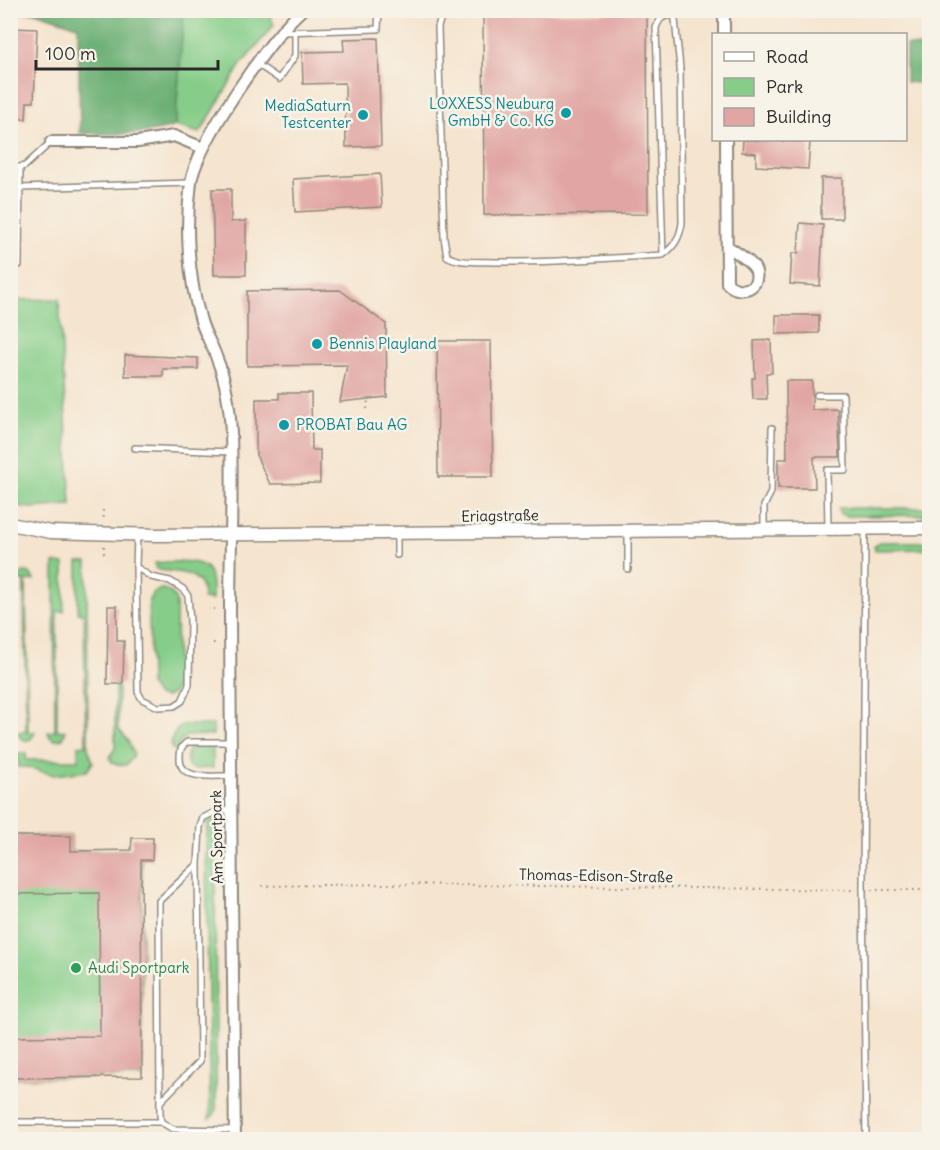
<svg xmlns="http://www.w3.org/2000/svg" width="940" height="1150" font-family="Delius,sans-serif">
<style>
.green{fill:#85cd88;stroke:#587c5a;stroke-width:1.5}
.forest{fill:#6cb074;stroke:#4c6e50;stroke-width:1.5}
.building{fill:#e1a5a3}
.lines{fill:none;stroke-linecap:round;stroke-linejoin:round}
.service-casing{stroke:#90887c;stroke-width:8}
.minor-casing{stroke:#90887c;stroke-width:14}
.tertiary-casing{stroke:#90887c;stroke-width:15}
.path{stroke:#90887c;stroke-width:2;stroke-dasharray:1.5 4.5;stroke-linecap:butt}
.service{stroke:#fff;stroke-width:5}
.minor{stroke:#fff;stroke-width:10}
.tertiary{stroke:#fff;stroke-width:12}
.culture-dot{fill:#0f9aa8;stroke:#f7f3e8;stroke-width:2}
.leisure-dot{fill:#2e9e5b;stroke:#f7f3e8;stroke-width:2}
.labels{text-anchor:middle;stroke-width:5;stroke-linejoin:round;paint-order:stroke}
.culture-label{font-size:15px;fill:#0d838f;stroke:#f7f3e8;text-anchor:end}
.street-label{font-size:15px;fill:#2b2b2b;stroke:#f7f3e8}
.leisure-label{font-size:15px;fill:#27864d;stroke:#f7f3e8;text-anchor:start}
</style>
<rect width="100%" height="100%" fill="#f7f3e8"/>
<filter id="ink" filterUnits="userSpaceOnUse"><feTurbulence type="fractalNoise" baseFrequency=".0167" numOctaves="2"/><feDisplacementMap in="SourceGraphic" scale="12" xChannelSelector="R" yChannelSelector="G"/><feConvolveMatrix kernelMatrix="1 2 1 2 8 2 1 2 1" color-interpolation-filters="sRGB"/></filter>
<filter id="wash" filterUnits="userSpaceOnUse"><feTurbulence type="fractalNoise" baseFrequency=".008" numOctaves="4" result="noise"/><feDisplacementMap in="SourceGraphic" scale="24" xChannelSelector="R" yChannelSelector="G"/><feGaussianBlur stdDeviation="1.35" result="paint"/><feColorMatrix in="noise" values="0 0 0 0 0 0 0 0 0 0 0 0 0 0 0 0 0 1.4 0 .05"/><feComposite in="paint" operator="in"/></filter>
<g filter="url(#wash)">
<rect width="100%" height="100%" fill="#f5e4ce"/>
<!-- green -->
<path class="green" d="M184 11H268L274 25 240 66 200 133 175 126Z
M59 299 71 505 31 508 11 505V300Z
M838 508H929V515L846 516 839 513Z
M879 542H929V549L875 550 874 547Z
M78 562H87L88 748 93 762 87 771 54 775 27 767H18V753H26V760H78V746L86 745 84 613H78Z
M54 563 64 564V611H57V730L66 731 62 739 54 740 50 737 48 732 55 731Z
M154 563C168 563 200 556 209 571 213 579 212 591 212 600L203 599C204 568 177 574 156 569Z
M24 572 30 573 34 580 26 581 28 732H35L31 739 26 741 20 737 18 732H26L24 581 17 580 19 575Z
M161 589C170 590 175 594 176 603L177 684 174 693 166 697 157 696 150 685 149 600 153 593Z
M115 684H118V728L128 741 134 755 126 765C119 766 114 766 110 759L111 754 115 749Z
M184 725H213V735L186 736 180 742 177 751 172 749C169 739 175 729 184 725Z
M193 745H213V768L193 769 188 766C186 758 185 750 193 745Z
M210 820H213L215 823 216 1108 214 1115 208 1120 210 1115 206 848 208 823Z
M10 836H71V851L142 850V1077L11 1078Z"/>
<!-- forest -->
<path class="forest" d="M10 11H184L175 126C145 136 111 134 80 133L78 26 35 12 11 13Z
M906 45 929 48V84L906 82Z"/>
<g id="blocks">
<!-- building -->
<path class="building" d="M522 10H543V13L647 12 648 214 484 215 483 13H522Z
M12 28 37 29 34 102H27L26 119H10Z
M378 38 381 146 346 147 345 83 303 84 302 52 344 51 343 39Z
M743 140 810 142 808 169 756 166V153L742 152Z
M380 174 382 207 295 212 293 179Z
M821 178H842V219H821Z
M212 189H231V222L246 221V275H214Z
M800 223 823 225 820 286 790 284 792 253H798Z
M340 290 386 324 387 397 340 402 347 365 247 366V291Z
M776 315H819V333L776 334Z
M771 340 772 373H766L767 399H753L752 378H755L754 341Z
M437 341H491L493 477H438Z
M125 355 198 358V369H163V376H125Z
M786 381H812V410L838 409 840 457H814L815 488H778V459H787Z
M279 393H311L312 450H320V483L270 484 256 455V399H279Z
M108 606H117V641H124L123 684H107Z
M10 836H71V851L131 850 132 838H153L152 860H141L142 1077 10 1078V1037L100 1036 99 893 10 894Z"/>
</g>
</g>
<g filter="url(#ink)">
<use href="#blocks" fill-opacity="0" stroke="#90887c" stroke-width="1.5"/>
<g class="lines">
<!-- service casing -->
<g class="service-casing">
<path id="service" d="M443 10 438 27 444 238 447 256C461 264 480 261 497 262 552 263 608 258 663 255 675 246 680 237 682 223L680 68 674 10
M281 32 378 29 379 10
M257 64 279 79 295 56V32
M10 167H20
M20 188 191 183
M663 255 656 28C660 17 663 16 674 15
M19 265 20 167 25 166 51 142
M817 395H843L845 470H827L828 529
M135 448 231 452
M764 529V506L771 492 772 428
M865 530 863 890 866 1140
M628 532V569
M397 555V533
M136 567 151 577 170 581 183 589 188 596 190 621 189 685 182 701 174 706 158 707 142 699 138 692 136 567 137 535
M231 742H187C180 747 180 752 180 759 180 782 216 775 232 776
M230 810 217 811 203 818 200 827 198 864 159 901 160 1115 161 1122 173 1129 235 1130
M160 1102 200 1061 198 864
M10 1122H161"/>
</g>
<!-- minor casing -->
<g class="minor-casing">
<path id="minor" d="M724 10V34
M726 140 727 283C738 295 760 290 756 272 754 262 735 252 727 246
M51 142H138L174 136 203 148
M235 1140C232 965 231 791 230 616 230 555 233 494 231 434 230 408 227 383 217 359 213 346 205 335 201 321 188 277 185 227 191 182 197 143 271 36 302 10"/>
</g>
<!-- tertiary casing -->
<g class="tertiary-casing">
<path id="tertiary" d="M10 524 51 532 157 535 930 528"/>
</g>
<!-- path -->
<path class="path" d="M367 409 368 399
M103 510 104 522
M104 546V558
M214 609H215
M213 643H215
M262 886 389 884 856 890
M871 890H930"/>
<!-- service -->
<use href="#service" class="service"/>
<!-- minor -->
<use href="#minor" class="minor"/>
<!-- tertiary -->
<use href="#tertiary" class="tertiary"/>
</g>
</g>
<!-- markers -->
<g class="culture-dot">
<circle cx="566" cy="113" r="6"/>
<circle cx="363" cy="115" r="6"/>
<circle cx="317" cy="344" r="6"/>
<circle cx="284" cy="425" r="6"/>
</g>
<circle class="leisure-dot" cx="76" cy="968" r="6"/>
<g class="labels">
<!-- culture labels -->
<g class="culture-label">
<text x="554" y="109">LOXXESS Neuburg<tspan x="554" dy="17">GmbH &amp; Co. KG</tspan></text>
<text x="351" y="111">MediaSaturn<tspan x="351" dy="17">Testcenter</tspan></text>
<text x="329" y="349" text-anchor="start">Bennis Playland</text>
<text x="296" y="430" text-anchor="start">PROBAT Bau AG</text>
</g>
<!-- street labels -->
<g class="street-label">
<text transform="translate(500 516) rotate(-1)" y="5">Eriagstraße</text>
<text transform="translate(217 837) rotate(-91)" y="5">Am Sportpark</text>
<text transform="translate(596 876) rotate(1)" y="5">Thomas-Edison-Straße</text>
</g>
<!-- leisure labels -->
<g class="leisure-label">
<text x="88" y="973">Audi Sportpark</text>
</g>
</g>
<!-- margin -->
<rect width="940" height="1150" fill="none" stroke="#f7f3e8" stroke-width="36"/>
<!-- legend -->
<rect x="712" y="33" width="195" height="108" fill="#f7f3e8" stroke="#a5a39c" stroke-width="1.5"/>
<rect x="724" y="52" width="30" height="9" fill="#ffffff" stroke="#a5a39c" stroke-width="1.5"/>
<text x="766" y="63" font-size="18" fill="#2b2b2b">Road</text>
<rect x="724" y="78" width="30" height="18" fill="#85cd88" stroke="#a5a39c" stroke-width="1.5"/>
<text x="766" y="93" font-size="18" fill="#2b2b2b">Park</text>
<rect x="724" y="108" width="30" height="18" fill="#e1a5a3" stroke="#a5a39c" stroke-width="1.5"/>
<text x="766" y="123" font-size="18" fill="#2b2b2b">Building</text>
<!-- scale -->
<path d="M36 60v9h182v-9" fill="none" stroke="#2b2b2b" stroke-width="3"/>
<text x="45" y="60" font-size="18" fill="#2b2b2b" stroke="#f7f3e8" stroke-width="4.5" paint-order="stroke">100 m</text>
</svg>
